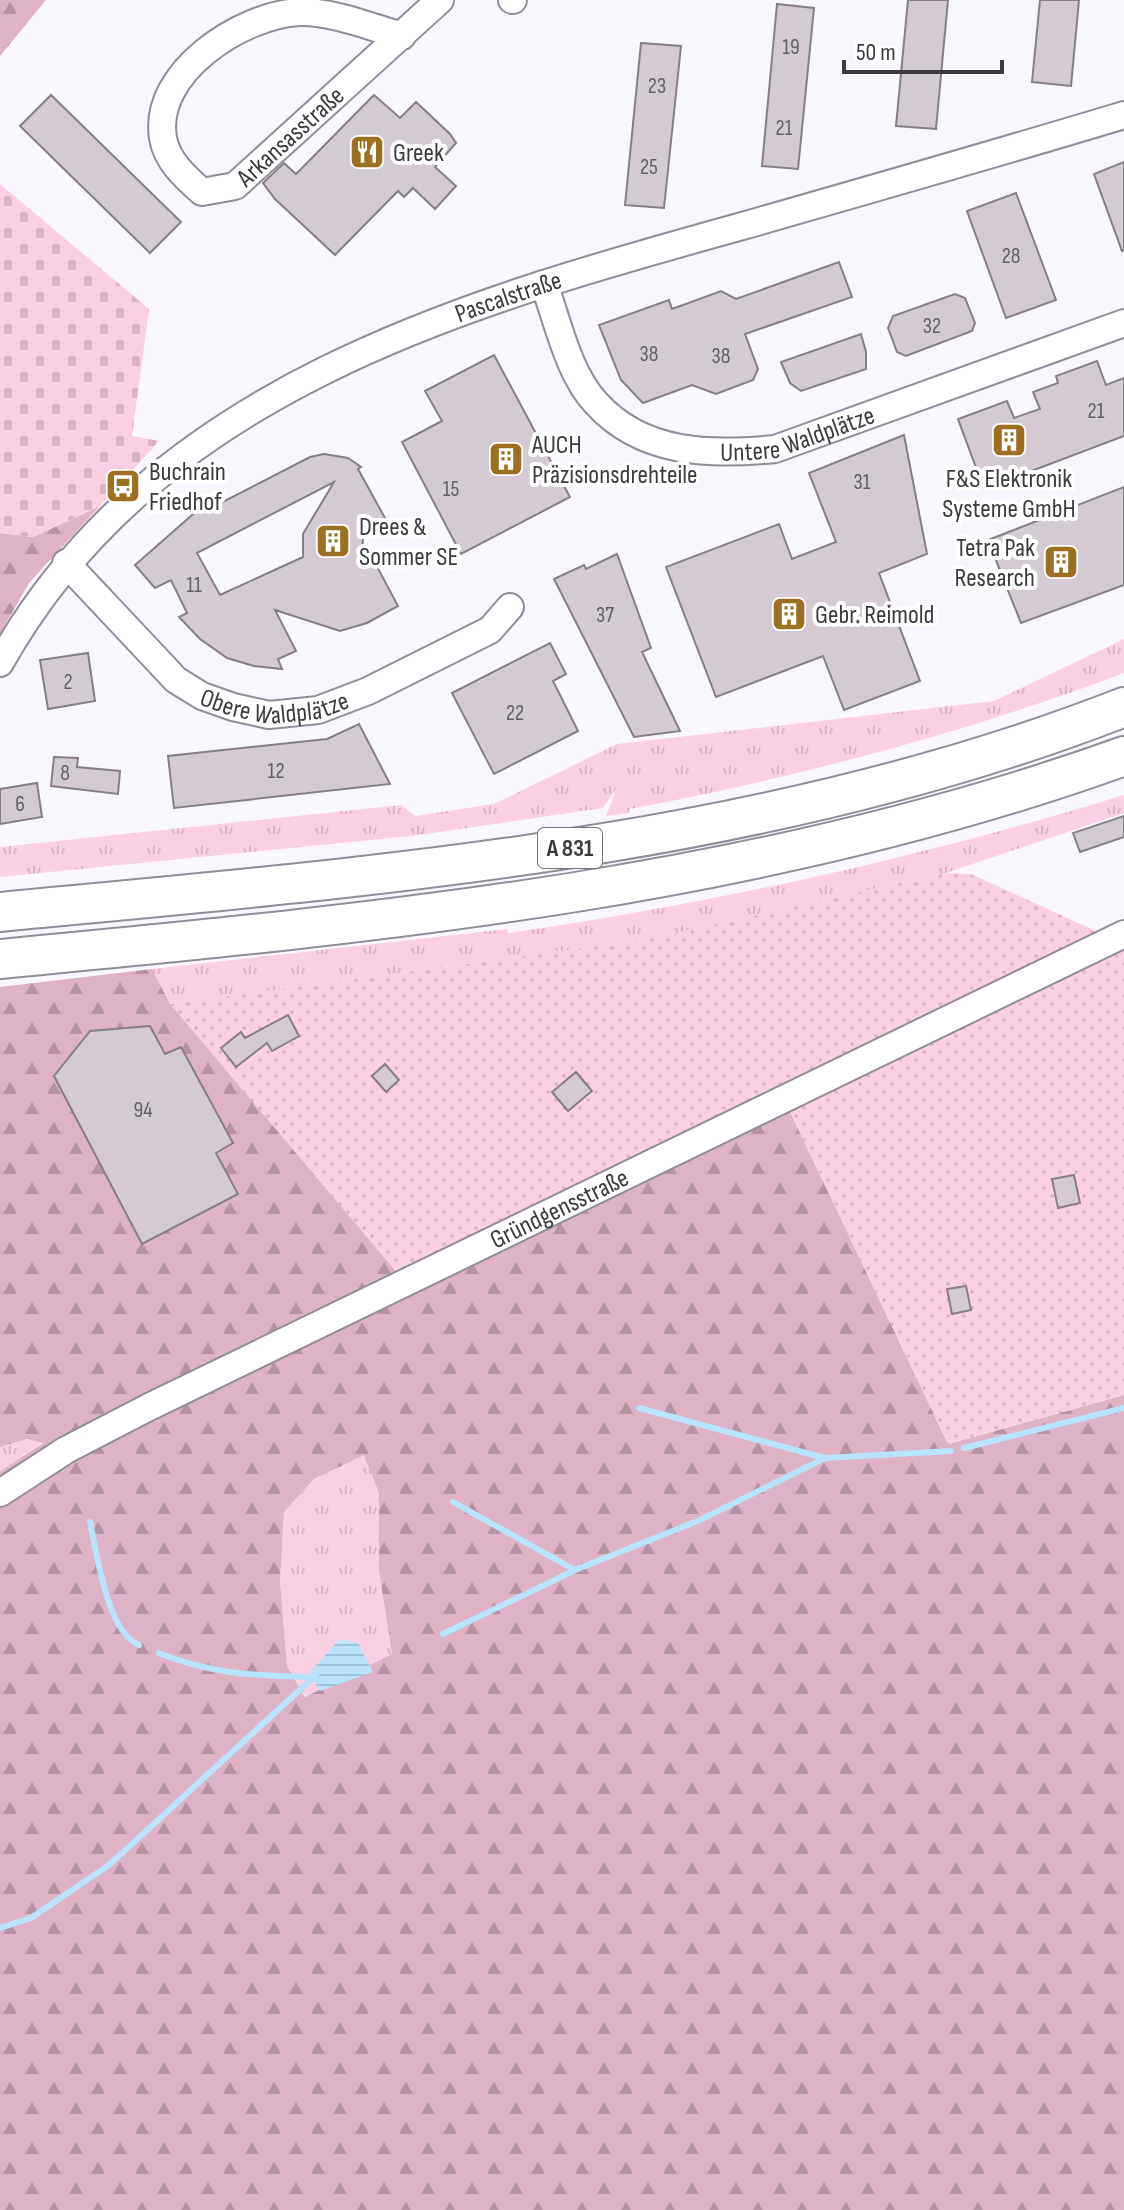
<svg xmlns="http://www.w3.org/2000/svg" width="1124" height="2210" font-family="'Sofia Sans Condensed',sans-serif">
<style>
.grass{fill:url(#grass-tufts)}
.forest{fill:url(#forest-firs);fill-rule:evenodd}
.cemetery{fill:url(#cemetery-stones)}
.garden{fill:url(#garden-dots)}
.water{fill:url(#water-rules)}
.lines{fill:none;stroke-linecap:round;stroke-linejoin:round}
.stream{stroke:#b9e2fb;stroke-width:6}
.building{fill:#d3cad4;stroke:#867e87;stroke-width:2;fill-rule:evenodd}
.minor-casing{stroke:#8f8d98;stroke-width:30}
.highway-casing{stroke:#8f8d98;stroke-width:42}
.minor{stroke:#fff;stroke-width:26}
.highway{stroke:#fff;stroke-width:38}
.labels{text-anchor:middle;stroke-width:8;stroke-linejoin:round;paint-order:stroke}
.number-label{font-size:22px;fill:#615e64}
.shield{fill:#fff;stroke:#767579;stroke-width:2}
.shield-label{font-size:24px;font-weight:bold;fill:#3b3a3f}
.street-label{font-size:26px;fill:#3b3a3f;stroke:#fff}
.poi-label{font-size:26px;fill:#3b3a3f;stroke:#fff;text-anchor:start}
</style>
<defs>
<pattern id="grass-tufts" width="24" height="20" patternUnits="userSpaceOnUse" patternTransform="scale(2)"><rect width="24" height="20" fill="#fcd0e3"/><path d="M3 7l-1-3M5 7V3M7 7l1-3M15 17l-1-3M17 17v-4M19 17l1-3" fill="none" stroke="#d9b3c4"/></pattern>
<pattern id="forest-firs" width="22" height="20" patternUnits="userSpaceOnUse" patternTransform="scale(2)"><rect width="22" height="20" fill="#deb3c6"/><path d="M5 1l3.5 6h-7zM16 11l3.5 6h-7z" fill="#b593a2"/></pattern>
<pattern id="cemetery-stones" width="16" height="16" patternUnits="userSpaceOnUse" patternTransform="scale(2)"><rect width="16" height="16" fill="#fcd0e3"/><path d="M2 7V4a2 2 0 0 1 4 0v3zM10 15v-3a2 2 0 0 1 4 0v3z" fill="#d9b3c4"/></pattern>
<pattern id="garden-dots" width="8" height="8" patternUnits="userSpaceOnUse" patternTransform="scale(2)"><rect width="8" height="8" fill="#fcd0e3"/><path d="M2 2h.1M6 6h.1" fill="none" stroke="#d9b3c4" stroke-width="1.8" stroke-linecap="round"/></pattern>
<pattern id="water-rules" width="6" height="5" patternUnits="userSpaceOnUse" patternTransform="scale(2)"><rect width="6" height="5" fill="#b9e2fb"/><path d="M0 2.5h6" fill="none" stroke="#a0c3d8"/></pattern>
</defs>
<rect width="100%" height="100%" fill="#f8f7fe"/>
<!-- grass -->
<path class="grass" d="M1124 639V673C962 734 799 777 630 809L629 813 606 816 617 788 603 808 412 836 0 877V847L401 805 415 816 494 804 617 744 994 701Z
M1124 795V813L946 873 643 940 170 1004 152 969 507 929 508 933C717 903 922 857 1124 795Z
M27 1439 43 1442 0 1471V1447Z
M364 1454 379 1493V1571L392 1654 306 1697 287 1666 280 1581 284 1511 314 1479Z"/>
<!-- forest -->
<path class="forest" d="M0 0H46L0 56Z
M100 506 29 583 0 634V533L33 537Z
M152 969 170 1004 784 1099 948 1444 1124 1395V2210H0V1471L43 1443 27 1439 0 1447V987ZM364 1455 379 1493V1571L392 1654 305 1697 287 1666 280 1581 284 1512 314 1479Z"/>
<!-- cemetery -->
<path class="cemetery" d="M0 184 149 309 132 436 159 441 100 506 33 537 0 533Z"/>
<!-- garden -->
<path class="garden" d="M946 873 971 874 1124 944V1395L948 1444 784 1099 404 1281 170 1004 643 940Z"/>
<!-- water -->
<path class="water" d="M340 1639 358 1643 373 1672 320 1691 309 1673Z"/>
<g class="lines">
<!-- stream -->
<path class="stream" d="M639 1408 825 1458
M964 1448 1124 1408
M453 1502 575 1570
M90 1522C97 1554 107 1632 139 1645
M443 1634 575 1570 700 1520 825 1458 951 1451
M159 1653C210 1674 257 1676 311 1677
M0 1928 31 1918 109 1865 316 1675"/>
</g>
<!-- building -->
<path class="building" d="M908 0H948L936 129 896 126Z
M1040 0H1079L1071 86 1032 82Z
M777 4 814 8 798 169 762 166Z
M641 43 681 46 664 208 625 205Z
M51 95 181 222 150 253 20 126Z
M374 95 400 118 416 102 450 134 456 143 435 167 456 186 435 209 413 188 404 197 398 191 335 255 275 199 263 183 284 163 296 174Z
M1124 162V250L1122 251 1094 174Z
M1016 193 1056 300 1006 318 967 211Z
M839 262 852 297 745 334 758 369 753 380 716 394 692 385 643 403 621 380 599 325 669 300 672 309 721 291 736 299Z
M955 294 965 298 975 323 972 331 906 356 897 352 888 328 893 316Z
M861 334 866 352V369L801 391 790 383 781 362Z
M494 355 570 497 461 554 402 442 442 421 425 391Z
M1097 361 1106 385 1124 378V436L984 489 958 419 1007 401 1014 418 1040 409 1033 392 1058 383 1056 376Z
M904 435 927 554 879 573 920 681 844 710 823 656 716 697 666 567 779 524 792 559 836 542 809 473Z
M324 454 348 458 361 467 358 469 385 518 364 528 362 551 376 554 374 561 398 606 367 623 340 631 275 610 296 651 278 659 282 669 254 666 227 658 200 639 179 617 187 613 171 580 155 588 135 565 200 508 203 512 310 457ZM334 482 303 534V557L220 595 197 553Z
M1124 487V585L1021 623 988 540Z
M617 554 651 648 642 652 680 731 634 737 554 579 584 565 586 569Z
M550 643 566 674 553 681 578 731 494 774 452 693Z
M88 653 95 701 48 709 40 660Z
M359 724 390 784 174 808 168 756 327 739Z
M54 757 78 758 77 767 120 771 118 794 51 786Z
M37 783 42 817 0 824V789Z
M1124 816V837L1080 852 1073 833Z
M288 1015 299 1036 272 1051 267 1043 236 1067 221 1048 241 1032 245 1038Z
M150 1026 165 1054 181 1047 233 1143 216 1153 238 1194 142 1244 54 1076 90 1031Z
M385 1064 399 1080 386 1092 372 1076Z
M576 1072 592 1091 568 1111 552 1092Z
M1074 1175 1080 1203 1058 1208 1052 1179Z
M966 1286 971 1310 952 1314 947 1289Z"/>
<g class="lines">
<!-- minor casing -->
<g class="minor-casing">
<g id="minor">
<path d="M512 0H513"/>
<path id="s1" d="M402 36C371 27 332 11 299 12 242 15 152 72 163 138 167 161 185 177 202 192L235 186 440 0"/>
<path id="s2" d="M544 284C558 322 568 373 596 403 643 455 711 455 775 449L1124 323"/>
<path id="s3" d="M66 563 176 680 202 696 233 707 269 715 318 710 368 691 490 630 510 607"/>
<path id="s4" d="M0 663C153 389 464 303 746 225 872 189 998 153 1124 115"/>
<path id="s5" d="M0 1493 66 1450 149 1407 1124 934"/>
</g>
</g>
<!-- highway casing -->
<g class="highway-casing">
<path id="highway" d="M0 912C378 876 767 847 1124 707
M0 959C381 923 761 887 1124 756"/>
</g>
<!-- minor -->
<use href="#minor" class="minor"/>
<!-- highway -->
<use href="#highway" class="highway"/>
</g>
<!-- icons -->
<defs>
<g id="restaurant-square" transform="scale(1.8)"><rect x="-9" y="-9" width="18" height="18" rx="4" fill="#9c7020" stroke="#fff"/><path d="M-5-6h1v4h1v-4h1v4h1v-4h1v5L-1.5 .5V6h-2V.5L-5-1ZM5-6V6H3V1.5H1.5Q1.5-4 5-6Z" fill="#fff"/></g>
<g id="building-square" transform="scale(1.8)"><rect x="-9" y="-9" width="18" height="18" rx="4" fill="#9c7020" stroke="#fff"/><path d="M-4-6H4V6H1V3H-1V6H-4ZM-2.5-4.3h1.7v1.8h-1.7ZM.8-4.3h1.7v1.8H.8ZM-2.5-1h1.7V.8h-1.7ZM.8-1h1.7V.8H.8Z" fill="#fff"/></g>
<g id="bus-square" transform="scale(1.8)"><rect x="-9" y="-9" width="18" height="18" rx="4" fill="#9c7020" stroke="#fff"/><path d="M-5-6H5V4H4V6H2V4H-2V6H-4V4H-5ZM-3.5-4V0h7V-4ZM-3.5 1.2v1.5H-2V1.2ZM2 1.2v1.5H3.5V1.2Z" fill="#fff"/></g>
</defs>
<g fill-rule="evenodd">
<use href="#restaurant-square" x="367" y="152"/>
<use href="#building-square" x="1009" y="440"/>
<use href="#building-square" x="506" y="459"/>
<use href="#bus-square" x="123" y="486"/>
<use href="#building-square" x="333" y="541"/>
<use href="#building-square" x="1061" y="562"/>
<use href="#building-square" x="789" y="614"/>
</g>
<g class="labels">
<!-- number labels -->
<g class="number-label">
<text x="791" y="54">19</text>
<text x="657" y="93">23</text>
<text x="784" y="135">21</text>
<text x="649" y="174">25</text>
<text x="1011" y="263">28</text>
<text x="932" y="333">32</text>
<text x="649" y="361">38</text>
<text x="721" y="363">38</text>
<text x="1096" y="418">21</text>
<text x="862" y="489">31</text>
<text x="451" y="496">15</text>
<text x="194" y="592">11</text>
<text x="605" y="622">37</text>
<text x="68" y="689">2</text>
<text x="515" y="720">22</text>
<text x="276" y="778">12</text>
<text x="65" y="780">8</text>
<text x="20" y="811">6</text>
<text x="143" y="1117">94</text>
</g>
<!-- shield labels -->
<rect class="shield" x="538" y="828" width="64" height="40" rx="6"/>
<g class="shield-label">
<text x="570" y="856">A 831</text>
</g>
<!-- street labels -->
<g class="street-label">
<text dy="9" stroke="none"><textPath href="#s1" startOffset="486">Arkansasstraße</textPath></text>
<text dy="9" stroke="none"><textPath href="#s4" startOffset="642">Pascalstraße</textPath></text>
<text dy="9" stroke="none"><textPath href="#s2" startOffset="348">Untere Waldplätze</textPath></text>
<text dy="9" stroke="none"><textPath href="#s3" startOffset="266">Obere Waldplätze</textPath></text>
<text dy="9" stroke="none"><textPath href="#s5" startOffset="628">Gründgensstraße</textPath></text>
</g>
<!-- poi labels -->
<g class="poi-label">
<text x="393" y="161">Greek</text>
<text x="532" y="453">AUCH<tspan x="532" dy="30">Präzisionsdrehteile</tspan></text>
<text x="149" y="480">Buchrain<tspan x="149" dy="30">Friedhof</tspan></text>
<text x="1009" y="487" text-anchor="middle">F&amp;S Elektronik<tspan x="1009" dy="30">Systeme GmbH</tspan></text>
<text x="359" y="535">Drees &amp;<tspan x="359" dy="30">Sommer SE</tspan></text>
<text x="1035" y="556" text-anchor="end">Tetra Pak<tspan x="1035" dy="30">Research</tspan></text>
<text x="815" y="623">Gebr. Reimold</text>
</g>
</g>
<!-- scale -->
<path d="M844 60v12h158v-12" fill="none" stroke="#3b3a3f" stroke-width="4"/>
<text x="856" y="60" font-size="24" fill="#3b3a3f" stroke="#ffffff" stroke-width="6" paint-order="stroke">50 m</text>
</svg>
